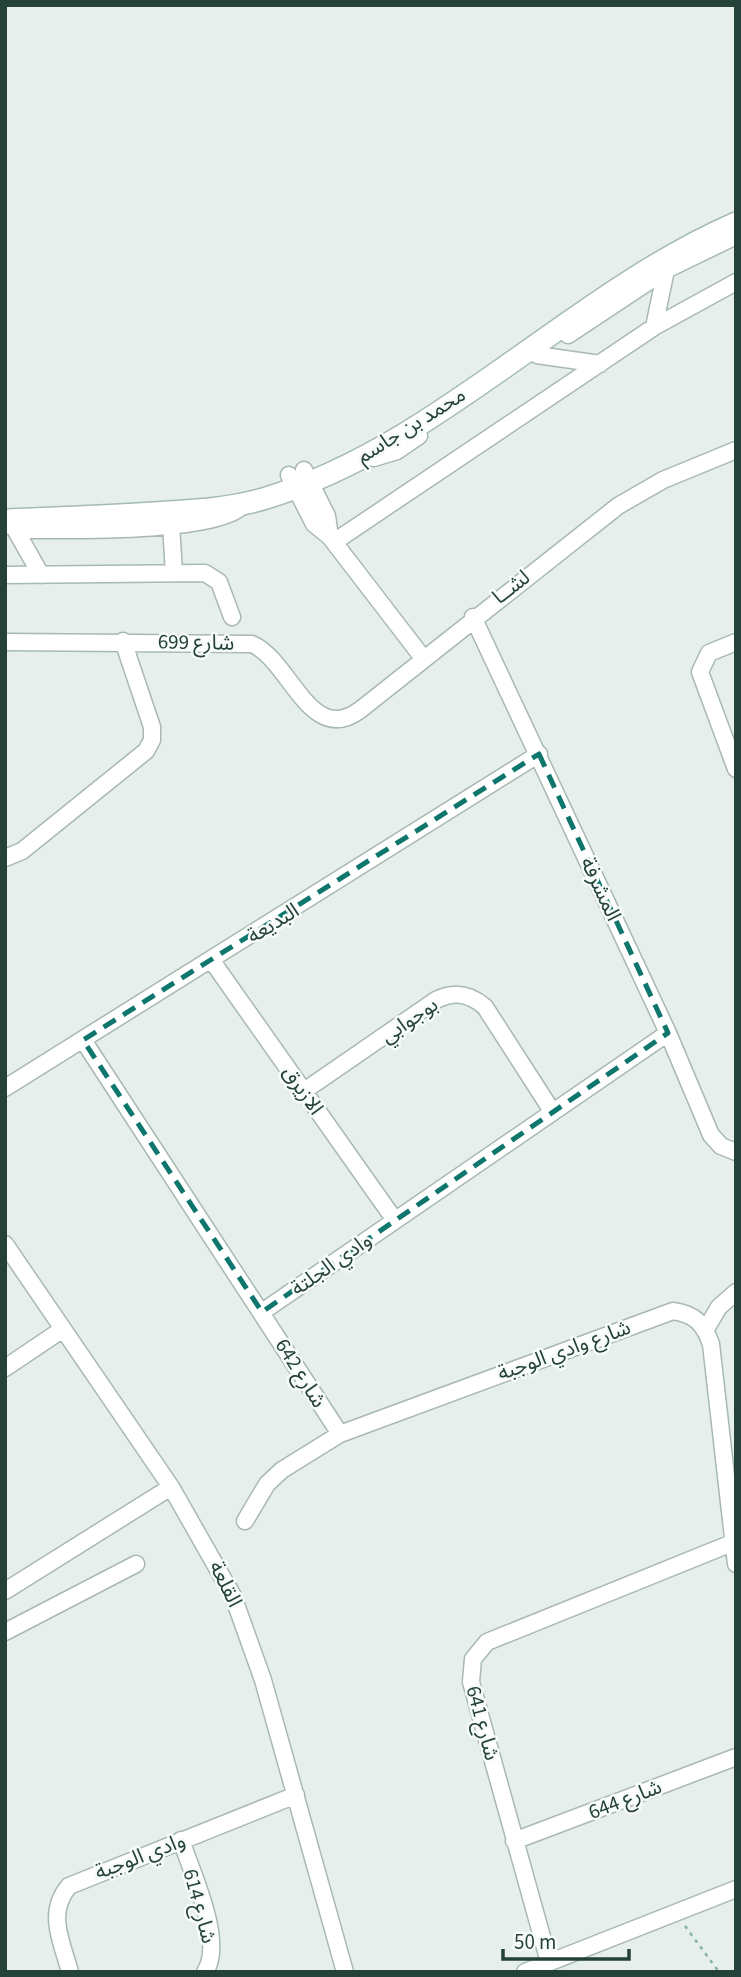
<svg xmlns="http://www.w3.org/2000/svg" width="741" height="1977" font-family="'Source Sans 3','Noto Sans Arabic',sans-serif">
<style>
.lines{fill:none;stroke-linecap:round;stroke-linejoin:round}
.street-casing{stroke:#a8b8b2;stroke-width:19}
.secondary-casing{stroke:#a4bbb3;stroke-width:24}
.path{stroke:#86b3a5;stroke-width:2.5;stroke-dasharray:3.5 5;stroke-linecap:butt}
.street{stroke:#fff;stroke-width:16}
.secondary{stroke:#fff;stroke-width:21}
.marked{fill:none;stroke:#0f766e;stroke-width:5;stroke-dasharray:14 9;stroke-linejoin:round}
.labels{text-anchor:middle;stroke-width:5;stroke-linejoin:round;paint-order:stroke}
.street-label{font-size:21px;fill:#24423a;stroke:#f7fbf9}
</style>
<rect width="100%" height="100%" fill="#e6efeb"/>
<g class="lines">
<!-- street casing -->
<g class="street-casing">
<path id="street" d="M654 327 666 270
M568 335 666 270 736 236
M537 355 600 364
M374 458 397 451 419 436
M304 470 327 516 330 537
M289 475 314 524 330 537 423 658
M5 525 28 530C69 530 218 533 242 506
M171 525 174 573
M15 529 41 575
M334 542 654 327 736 282
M5 575 205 573 219 582 232 617
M473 617 668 1033 711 1135 721 1146 736 1152
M5 642 252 644C290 660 310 747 360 710L618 506 663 480 736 450
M736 642 709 653 700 672 736 769
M5 858 22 851 146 751 152 740V727L123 641
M212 961 394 1219
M83 1040 340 1434
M5 1088 539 754
M304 1091 436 1000C454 991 469 993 485 1007L552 1111
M5 1244 171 1487 233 1596 263 1680 345 1972
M262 1312 668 1033
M706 1329 719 1307 736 1292
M5 1368 63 1329
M245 1521 267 1484 282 1470 340 1434 673 1311C695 1314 704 1324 711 1344L736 1564
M5 1591 171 1487
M5 1632 136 1564
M181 1840C192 1873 225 1942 205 1972
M514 1841 736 1757
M549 1962 471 1682 473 1659 487 1642 732 1543
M70 1972C62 1942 46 1913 69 1886L296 1795
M525 1972 736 1889"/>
</g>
<!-- secondary casing -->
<g class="secondary-casing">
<path id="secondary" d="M5 520C60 518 114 516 169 512 200 510 232 508 263 499 439 446 569 296 736 223"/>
</g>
<!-- path -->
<path class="path" d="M685 1926 719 1972"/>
<!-- street -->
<use href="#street" class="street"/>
<!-- secondary -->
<use href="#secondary" class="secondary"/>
</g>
<!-- marked area -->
<path class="marked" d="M539 754 668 1033 262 1312 83 1040Z"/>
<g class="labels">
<!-- street labels -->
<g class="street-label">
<text transform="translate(411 425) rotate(-32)" y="7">محمد بن جاسم</text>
<text transform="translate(511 587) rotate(-38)" y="7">لشــا</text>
<text transform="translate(196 642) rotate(1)" y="7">شارع 699</text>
<text transform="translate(601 889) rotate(65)" y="7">المشرفة</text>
<text transform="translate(273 923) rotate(-32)" y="7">البديعة</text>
<text transform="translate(409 1020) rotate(-34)" y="7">بوجوابي</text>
<text transform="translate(303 1090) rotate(55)" y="7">الازيرق</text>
<text transform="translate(331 1264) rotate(-35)" y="7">وادي الجلتة</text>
<text transform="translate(564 1350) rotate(-20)" y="7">شارع وادي الوجبة</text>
<text transform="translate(301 1373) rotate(58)" y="7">شارع 642</text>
<text transform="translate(226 1584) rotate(64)" y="7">القلعة</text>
<text transform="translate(483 1723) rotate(75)" y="7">شارع 641</text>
<text transform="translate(625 1799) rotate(-21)" y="7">شارع 644</text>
<text transform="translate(140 1856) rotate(-21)" y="7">وادي الوجبة</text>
<text transform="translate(200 1906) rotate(75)" y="7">شارع 614</text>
</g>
</g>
<!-- border -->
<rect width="741" height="1977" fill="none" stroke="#24423a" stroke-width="14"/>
<!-- scale -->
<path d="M503 1949v10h126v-10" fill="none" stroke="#24423a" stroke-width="3.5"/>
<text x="514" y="1949" font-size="21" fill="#24423a" stroke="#f7fbf9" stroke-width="5" paint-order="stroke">50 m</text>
</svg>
